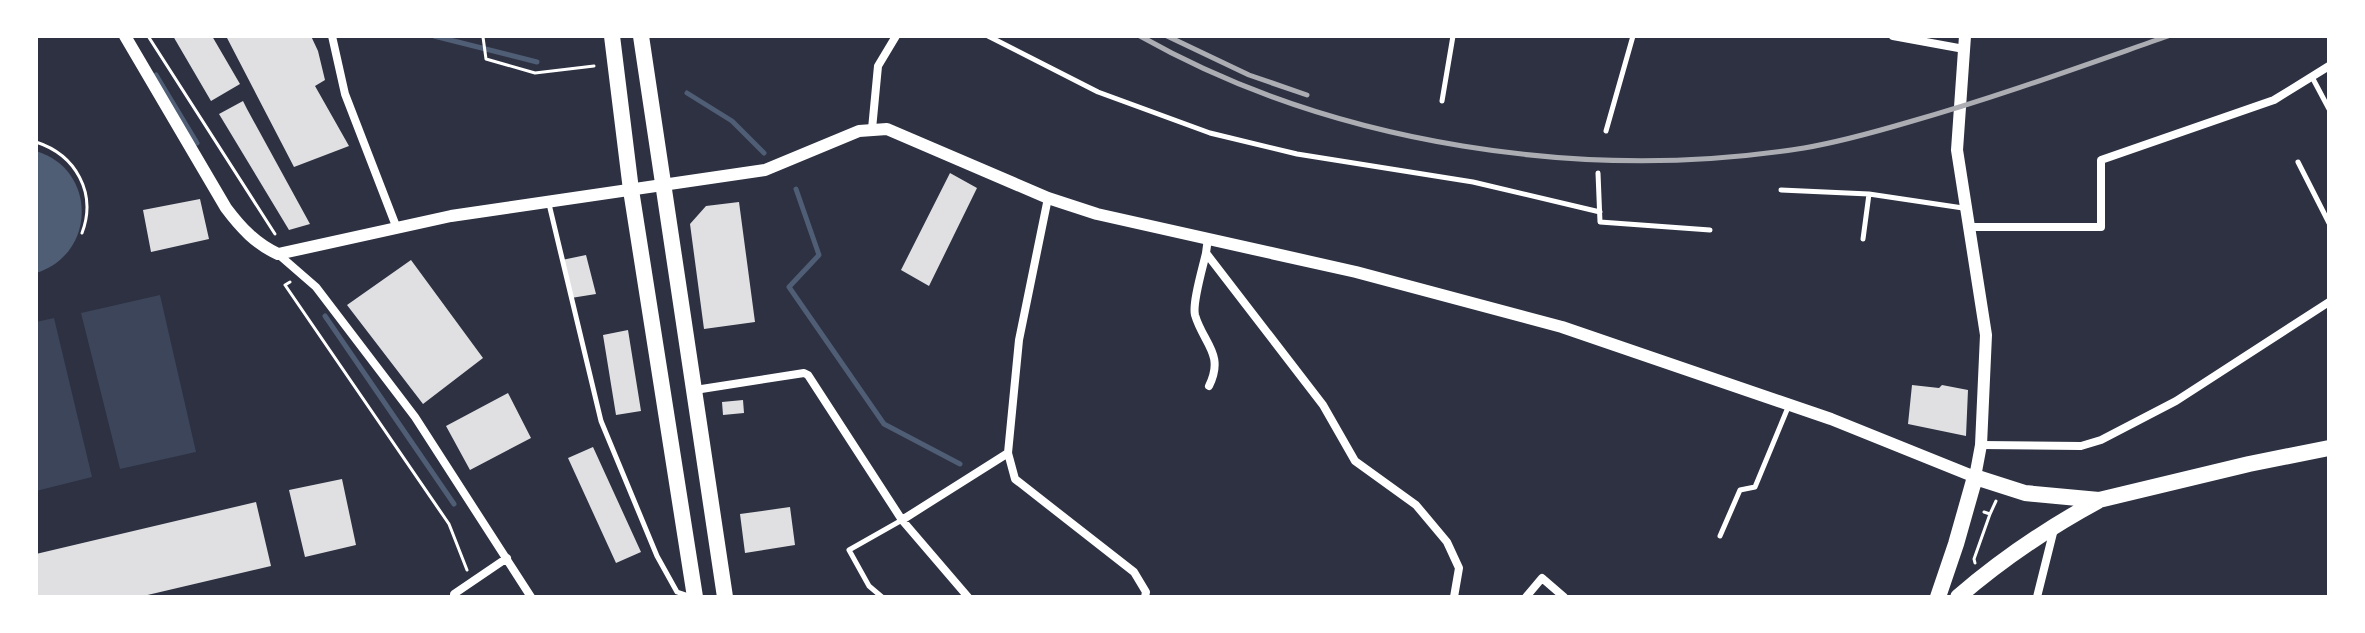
<svg xmlns="http://www.w3.org/2000/svg" width="2365" height="633" font-family="'Space Grotesk',sans-serif">
<style>
.green{fill:#3c4559}
.water{fill:#4f5d75}
.lines{fill:none;stroke-linecap:round;stroke-linejoin:round}
.stream{stroke:#4f5d75;stroke-width:5}
.building{fill:#e0e0e3}
.path{stroke:#fff;stroke-width:3}
.service{stroke:#fff;stroke-width:5}
.minor{stroke:#fff;stroke-width:8}
.tertiary{stroke:#fff;stroke-width:12}
.primary{stroke:#fff;stroke-width:16}
.rail{stroke:#abadb3;stroke-width:5}
</style>
<rect width="100%" height="100%" fill="#2d3142"/>
<!-- green -->
<path class="green" d="M160 295 196 452 120 469 81 313Z
M54 318 92 477 36 491V322Z"/>
<!-- water -->
<path class="water" d="M36 151C97 169 97 254 36 273Z"/>
<g class="lines">
<!-- stream -->
<path class="stream" d="M434 36 537 62
M156 75 197 143
M687 93 732 121 764 153
M796 189 819 255 789 287 884 424 960 464
M325 316 454 504"/>
</g>
<!-- building -->
<path class="building" d="M173 36H212L240 84 211 101Z
M226 36H311L318 51 325 80 315 86 349 146 294 167Z
M243 101 247 109 310 224 289 230 219 114Z
M950 173 977 188 929 286 901 270Z
M200 199 209 239 151 252 143 210Z
M739 202 755 322 704 329 690 224 706 206Z
M586 255 596 294 571 298 562 260Z
M411 260 483 358 423 404 347 305Z
M628 330 641 411 616 415 603 335Z
M1912 385 1939 388 1942 385 1968 390 1966 436 1908 424Z
M508 393 531 438 470 470 446 426Z
M743 400 744 413 723 415 722 402Z
M593 447 641 552 616 563 568 458Z
M342 479 356 545 305 557 289 490Z
M256 502 271 566 139 597H36V554Z
M790 507 795 545 745 553 740 514Z"/>
<g class="lines">
<!-- path -->
<path class="path" d="M148 36 275 234
M480 36 483 37 486 59 535 73 594 66
M36 142C76 155 97 193 82 233
M290 282 285 285 449 524 467 570
M1984 512 1990 514 1996 501
M1975 563 1974 559 1990 514"/>
<!-- service -->
<path class="service" d="M988 36 1098 92 1210 133 1297 154 1473 182 1600 212
M2312 77 2329 109
M1442 101 1453 36
M1606 131 1633 36
M2298 162 2329 223
M1598 173 1600 222 1710 230
M1781 190 1869 194 1963 208
M549 204 601 421 657 556 677 592 692 597
M1863 239 1869 194
M1720 536 1740 490 1755 487 1789 405
M882 597 869 586 849 550 902 520"/>
<!-- minor -->
<path class="minor" d="M332 36 345 94 396 226
M1893 36 1964 49
M872 129 878 66 896 36
M1048 198 1019 340 1008 453 1015 479 1134 572 1146 592 1145 597
M1968 227H2101V160L2274 100 2329 66
M1208 238 1206 253 1323 405 1355 461 1416 505 1447 542 1459 568 1454 597
M1206 253C1203 267 1192 303 1195 315 1203 343 1225 354 1209 386
M278 254 316 287 415 417 531 597
M695 390 804 373 808 375 902 520 968 597
M1981 445 2081 446 2101 440 2176 401 2329 302
M902 520 1008 453
M454 597V594L507 558
M1526 597 1542 578 1564 597
M2037 597 2054 529"/>
<!-- tertiary -->
<path class="tertiary" d="M125 36 226 208C241 228 256 244 278 254L451 216 765 170 859 131 887 129 1048 198 1097 214 1356 272 1562 327 1831 419 1975 477 1981 445 1986 335 1957 150 1965 36"/>
<!-- primary -->
<path class="primary" d="M612 36 631 190 695 597
M641 36 725 597
M1938 597 1956 544 1975 477 2025 493 2099 500 2249 464 2329 448
M1958 597C2001 560 2048 528 2098 501"/>
<!-- rail -->
<path class="rail" d="M1140 36C1333 145 1586 183 1804 148 1839 142 1875 132 1909 122 1997 97 2082 66 2168 36
M1167 36 1249 75 1307 95"/>
</g>
<!-- border -->
<rect width="2365" height="633" fill="none" stroke="#ffffff" stroke-width="76"/>
</svg>
